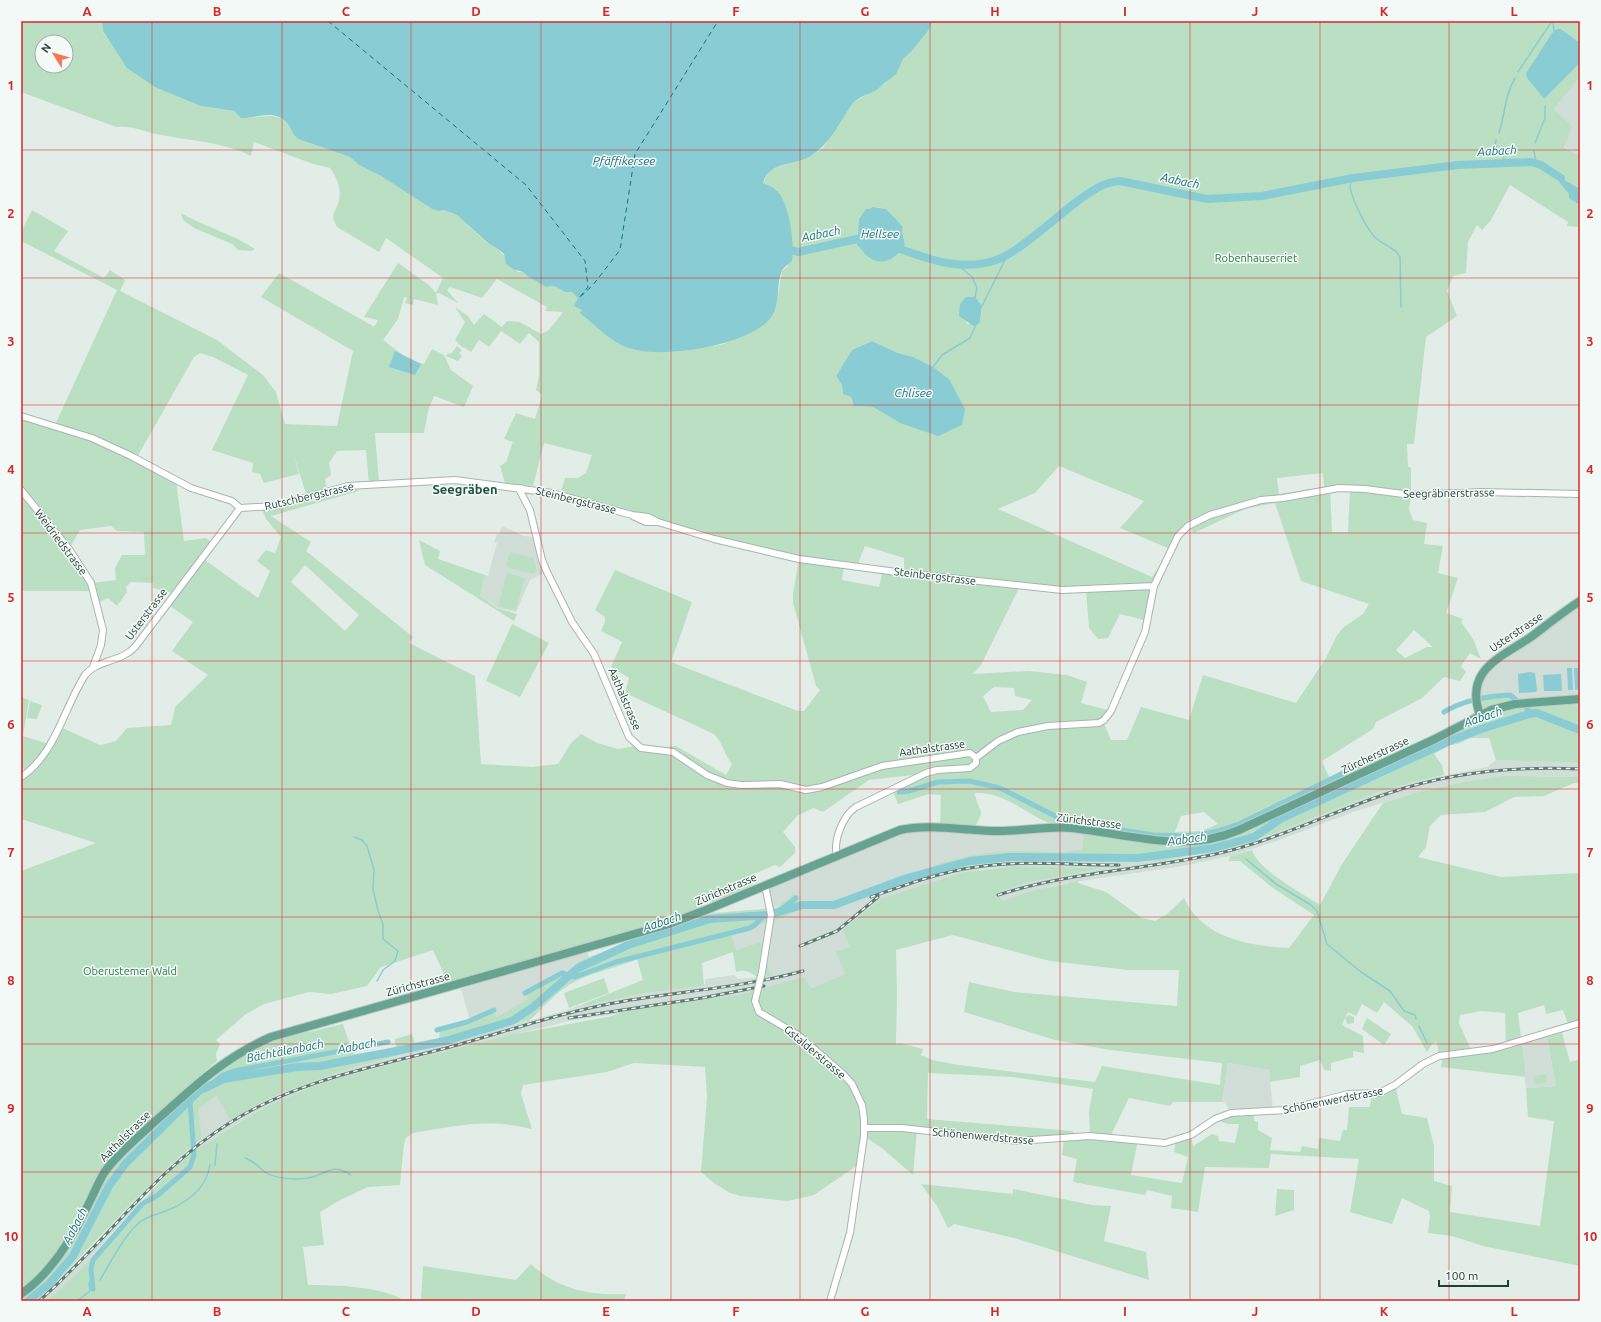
<svg xmlns="http://www.w3.org/2000/svg" width="1601" height="1322" font-family="Ubuntu,sans-serif">
<style>
.built{fill:#d1ddd7}
.green{fill:#bbdfc3;fill-rule:evenodd}
.water{fill:#89ccd3}
.lines{fill:none;stroke-linecap:round;stroke-linejoin:round}
.stream{stroke:#89ccd3;stroke-width:1.5}
.canal{stroke:#89ccd3;stroke-width:5}
.river{stroke:#89ccd3;stroke-width:8}
.ferry{stroke:#1a717d;stroke-width:1;stroke-dasharray:5 4;stroke-linecap:butt}
.minor-casing{stroke:#a5b5af;stroke-width:8}
.major-casing{stroke:#c1c9c7;stroke-width:10}
.minor{stroke:#fff;stroke-width:6}
.major{stroke:#66a491;stroke-width:8}
.rail-casing{stroke:#5c7a71;stroke-width:3}
.rail{stroke:#f3f9f6;stroke-width:1.5;stroke-dasharray:4.5;stroke-linecap:butt}
.minor-bridge-casing{stroke:#a5b5af;stroke-width:8;stroke-linecap:butt}
.minor-bridge{stroke:#fff;stroke-width:6}
.grid{fill:none;stroke:#d62828;stroke-width:1;stroke-opacity:0.55}
.labels{text-anchor:middle;stroke-width:3;stroke-linejoin:round;paint-order:stroke}
.park-label{font-size:11px;fill:#2b7745;stroke:#f3f9f6}
.street-label{font-size:11px;fill:#223f36;stroke:#f3f9f6}
.water-label{font-size:12px;font-style:italic;fill:#1a717d;stroke:#f3f9f6}
.quarter-label{font-size:13px;font-weight:bold;fill:#1d5242;stroke:#f3f9f6}
.neatline{fill:none;stroke:#d62828;stroke-width:1.5}
.grid-label{font-size:13px;text-anchor:middle;font-weight:bold;fill:#d62828}
</style>
<rect width="100%" height="100%" fill="#e3ede8"/>
<!-- built -->
<path class="built" d="M1580 77V156L1564 146 1554 109Z
M504 527 524 536 533 537 537 556 544 573 530 580 516 612 498 608 480 596 485 575 488 576 497 543 494 542 497 534 499 535 501 528Z
M1580 601V709L1575 705V700L1524 703 1476 697 1483 673Z
M1496 760 1580 763V777L1537 776 1464 782 1418 792 1356 811 1277 841 1230 856 1183 866 1060 884 1003 901 996 893 1026 883 1099 868 1013 866 982 869 850 947 837 953 845 974 812 988 808 984 805 978 769 988 715 999 569 1021 321 1083 265 1107 192 1152 153 1187 75 1275 47 1301H36L89 1250 150 1184 202 1138 197 1109 217 1096 230 1119 272 1097 345 1070 448 1043 564 1011 583 1004 585 1006 646 993 704 986 706 979 734 975 738 979 770 976 766 954 757 943 736 950 731 933 780 919 805 908 830 910 901 884 942 871 1008 861 1139 862 1185 858 1228 849 1276 833 1376 793 1413 782 1487 767Z
M907 828 1084 830 1082 851 1004 852 975 855 905 875 834 902 808 901 781 905 770 909 765 885Z
M587 950 589 957 579 961 568 973 525 992 529 999 497 1017 493 1010 470 1020 461 989Z
M1546 1033 1556 1086 1526 1088 1521 1040Z
M1228 1063 1269 1070 1273 1110 1231 1113 1226 1104 1222 1102Z"/>
<!-- green -->
<path class="green" d="M21 21H102L103 32 121 57 201 106 234 111C245 125 264 111 280 118 289 122 291 133 298 139L350 157 359 165 381 176 432 209 444 210 457 215 486 242 498 249 518 272H523L529 277 546 287 554 286 561 290 572 292 579 298 582 311 581 313 621 345 634 350 665 352 684 351 724 344 776 308 782 271 788 266 777 191 763 183 770 169 807 158 822 149 854 102 886 83 903 59 912 51 928 31 933 21H1580V43L1561 29 1552 33 1526 73 1527 78 1544 99 1580 63V77L1554 109 1572 126 1564 147 1580 156V227L1567 226 1568 222 1510 185 1491 220 1482 230 1477 225 1468 242 1466 273 1453 276 1447 291 1457 316 1426 337 1414 444H1407L1408 467H1411V491L1460 489 1465 492 1411 495 1409 509 1413 520 1427 523 1424 544 1443 546 1438 573 1458 578 1446 613 1463 619 1461 622 1473 639 1481 659 1470 653 1461 666 1466 672 1460 681 1444 677 1422 698 1376 722 1373 729 1322 761 1329 777 1368 758 1381 764 1480 715 1476 697 1496 693H1512L1524 703 1575 700V705L1580 709V763L1496 760 1489 738H1470L1458 744 1450 745 1434 754 1442 765 1444 775 1413 782 1376 793 1276 833 1228 849 1161 861H1008L960 867 901 884 830 910 805 908 780 919 731 933 736 950 757 943 767 944 766 954 770 976 758 978C751 972 744 969 736 972L733 952 702 963 704 986 646 993 585 1006 583 1004 643 980 637 959C615 969 590 972 569 985 553 995 543 1008 530 1020L345 1070 272 1097 230 1120 217 1096 198 1109 202 1138C141 1187 93 1248 36 1301H21V871L96 843 21 819V777L30 770 21 768V697L29 700 23 736 49 744 58 726 100 745 116 741 127 728 171 725 175 707 208 675 172 651 193 622 167 604 175 594 153 588V583L131 582 126 587 127 592 117 606 108 598 96 604 93 591H21V416L55 425 117 290 21 241V232L32 210 68 231 54 251 104 278 110 270 125 280 120 291 217 340 263 375 276 392 285 424 337 426 353 351 261 297 279 273 373 326H375L378 320 364 317 398 263 429 285 436 293 443 278 386 238 379 252 337 227 333 218C333 214 335 211 337 206 343 192 338 179 330 168L313 164 254 142 251 156C224 142 191 141 161 135 144 132 134 125 116 127L21 92ZM42 42H66V66H42ZM874 207 883 208 902 231 905 245 897 255 893 258 857 239 859 219ZM497 279 547 307 545 311 563 312 549 330 541 334 520 322 507 321 502 327 484 314 474 325 468 316 455 307 465 322 455 340 463 348 464 347 471 352 479 340 489 347 501 331 520 344 529 333 539 342V376L536 390 542 395 535 419 516 413 504 439 513 442 506 462 500 466 505 483 533 486 544 443 592 455 586 473 578 478H565L560 495 776 554 799 559 793 593V603L816 686 820 690 804 711H798L671 662 692 602 615 570 595 610 605 617V622L601 631 622 642 611 667 629 678 625 693 714 734C723 743 724 754 732 764L726 775 676 746 665 747 663 750 636 746 618 749 597 743 581 734 571 743 558 764 532 767 481 764 475 676 409 643 413 637 306 551 311 542 271 516 359 491 348 486 327 490 325 479 331 475 329 463 337 451 366 450 369 484 379 483 375 433H424L428 411 434 396 464 407 473 386 451 370 444 355 432 349 424 364 408 359 383 340 398 319 404 297 407 298 405 303 413 305 414 299 438 305 436 294 439 293 458 303 447 290 450 287 482 298ZM979 301 982 309 980 322 967 324 960 303ZM872 341 898 353 913 357 900 423 873 407 854 406 851 397 843 394 842 385 836 376 852 350ZM200 353 213 357 248 375 212 450 253 463 252 472 260 474 264 483 299 474 294 455 306 494 321 491 261 507 266 519 281 537 275 553 266 550 257 561 270 571 258 598 202 558 213 543 206 538 184 541 176 481 136 459 194 357ZM1059 466 1144 501 1120 528 1168 548 1162 562 1152 577 998 509 1035 493ZM1323 473 1324 487 1279 494 1277 478ZM1350 488 1348 532H1332L1330 489ZM1275 503 1301 581 1369 604 1363 614 1344 627 1337 635 1326 658 1296 703 1203 675 1189 720 1141 707 1127 740H1111L1103 721 1111 711 1081 703 1087 682 1067 675 1029 671 973 674 981 665 1020 586 1086 590 1089 628 1098 639 1108 638 1120 614 1148 621 1159 574 1182 531 1188 526 1194 533 1245 509ZM111 526 117 531 144 532 145 555H122L115 568 116 580 91 583 69 549 80 530ZM865 546 904 558V572L883 570 879 587 842 580 844 565 858 564ZM305 565 359 615 345 631 291 582ZM1414 630 1433 647H1427L1405 658 1396 650ZM994 687 1014 688 1015 696 1032 700 1023 710 991 712 983 696ZM913 775 914 779 892 789 898 804 929 794 941 795 940 829 973 830C988 804 978 816 975 793 1006 791 1030 818 1059 827 1066 830 1076 829 1084 830L1082 850C1047 854 1010 848 975 855 926 864 883 887 836 901 825 905 811 900 799 902L794 894 776 908 713 913 626 943 579 961 568 973 561 972 525 992 528 999 497 1017 493 1010 470 1020 440 1028 439 1039 401 1047 415 1043 412 1034 395 1039 396 1048 354 1054 349 1042 343 1024 309 1032H287L220 1065 223 1070 193 1094 190 1101 186 1088 217 1061 216 1054 220 1044 216 1040 246 1014 264 1004 309 992 331 994 367 986 381 967 433 950 443 972 444 984 639 930 700 910 697 903 710 898 714 907 754 889 749 876 775 865 780 867 795 853V847L783 832 798 815 814 808 823 812 869 780ZM1204 812 1218 824 1201 831 1175 832 1181 816Z
M181 213C205 227 233 234 255 249L252 251 238 250 232 244 194 228 183 220Z
M457 346 462 350 459 353 462 356 458 361 446 356 447 354 452 353Z
M419 540 440 551 438 559 485 575 480 596 497 608 517 614 514 621 425 565Z
M510 552 533 558 537 571 533 574 506 567Z
M507 573 525 578 516 610 498 606Z
M512 624 549 643 520 697 486 681Z
M30 701 42 705 37 719 27 718Z
M1505 776 1580 777V783H1574L1544 796 1514 797 1485 812 1441 815 1430 826 1426 847 1418 857 1501 877 1580 873V1023L1569 1027 1563 1010 1546 1014 1544 1005 1518 1013 1526 1077 1441 1067 1443 1055 1439 1056 1437 1042 1432 1044 1427 1052 1412 1026 1384 1002 1377 1013 1362 1004 1356 1016 1348 1012 1345 1017 1349 1015 1354 1017V1023L1347 1024 1345 1018 1342 1025 1363 1036 1364 1053 1353 1051V1057L1331 1063V1071L1324 1070 1320 1060 1300 1066V1077L1270 1082 1269 1070 1228 1063 1222 1102H1173L1170 1106 1129 1098 1110 1137 1138 1140 1131 1175 1182 1183 1188 1157 1174 1152 1176 1140 1191 1135 1193 1146 1212 1134 1218 1136 1219 1141 1235 1143 1239 1124H1227L1215 1119 1254 1111V1121L1258 1122V1130L1272 1138 1270 1150 1300 1152 1302 1146 1318 1149 1319 1138 1340 1141 1343 1130H1347L1349 1107H1370L1372 1093 1395 1085 1402 1114 1427 1118 1434 1146V1181L1452 1186 1450 1212 1540 1226 1554 1121 1528 1117 1526 1088 1556 1086 1547 1037 1562 1033 1570 1062 1580 1059V1266L1483 1246 1452 1236 1428 1233 1430 1215 1429 1211 1402 1198 1392 1224 1350 1212 1359 1159 1271 1154 1269 1168 1205 1167 1198 1212 1171 1208 1172 1196 1147 1190 1145 1195 1073 1182 1077 1159 1062 1155 1064 1138 1039 1140 917 1130 913 1175 883 1149 864 1136 859 1164 814 1195 788 1201 740 1196 730 1193 714 1183 701 1172 707 1097 705 1067 634 1063 607 1072 523 1085 521 1094 532 1129C486 1118 458 1126 413 1133L406 1138 404 1144 400 1185 368 1187 342 1199 320 1212 324 1245 303 1247 308 1285C336 1285 382 1286 405 1301H47L75 1275 171 1170 192 1152 265 1107 321 1083 346 1076 511 1035 612 1016 622 1012 741 994 805 977 808 984 812 988 845 974 836 952 850 947 843 930 880 899 961 873 1013 866 1101 868 1026 883 997 893 1003 901 1028 892 1078 881V883L1106 892 1142 918 1155 921 1167 914 1184 898C1202 938 1249 946 1289 948L1314 915 1273 888 1240 861H1229L1230 856 1252 850C1258 870 1302 893 1320 905L1342 864 1383 803 1418 792 1464 782ZM953 935 1050 961 1128 970H1179L1177 1006 1014 992 969 982 964 1012 1055 1040 1110 1050 1222 1063 1220 1085 1102 1066 1095 1082 959 1065 932 1060 921 1055 923 1049 900 1043 896 1044 897 993 896 950ZM1481 1011 1505 1013 1506 1045 1472 1052 1459 1023 1460 1015ZM928 1073 1013 1077 1093 1089 1089 1112 1090 1135 1078 1136 1072 1131 927 1119Z
M604 978 609 993 569 1008 564 993Z
M1367 1018 1391 1034 1384 1045 1362 1029Z
M1546 1074 1547 1083 1535 1084 1534 1076Z
M921 1184 1013 1194V1189L1092 1205 1111 1206 1104 1241 1146 1252 1149 1280 1014 1238 954 1224 948 1228 937 1206Z
M1277 1189 1294 1190V1210L1275 1216Z
M531 1264C557 1289 590 1296 626 1294L624 1301H421L423 1266 516 1280Z"/>
<!-- water -->
<path class="water" d="M102 21H933L928 31 912 51 903 59 896 74 875 91 861 97 854 102C839 122 831 144 809 157 792 166 769 161 763 183 767 185 773 187 777 191 789 202 795 244 792 260 790 264 783 267 782 271 775 287 782 305 769 320 744 347 653 362 621 345 606 337 593 323 580 313L582 310 574 306 578 298 572 292H565L554 286 546 287 529 277 523 272 513 269 506 264 504 254 498 249 488 243 457 215 444 210 439 211 432 209 381 176 359 165 350 157 298 139C292 134 291 127 285 121 272 109 255 119 241 118L234 111 201 106 155 87 127 68 103 31Z
M1561 29 1580 43V63L1544 99 1527 78 1526 73 1552 33 1557 29Z
M1552 173 1580 189V205L1569 198V194Z
M873 207 886 209 903 227 902 231 905 245C898 257 884 267 870 258 864 255 863 249 857 245L859 219 866 209H870Z
M966 297H975L982 306 980 322 975 327 959 316 960 304Z
M872 341 898 353 913 357 933 367 949 379 965 409 962 425 938 436 900 423 873 407 854 406 851 397 843 394 842 385 836 376 852 350Z
M395 351 421 364 415 375 389 367Z
M1567 668H1572L1573 690H1568Z
M1574 668H1580V689L1575 690Z
M1530 672 1535 673 1537 690 1536 692 1519 693 1518 674Z
M1561 674 1562 691H1544L1543 675Z"/>
<g class="lines">
<!-- stream -->
<path class="stream" d="M1553 21 1554 31
M1518 72 1552 21
M1499 133C1505 114 1505 95 1515 78
M1496 140 1495 145 1503 155 1505 162
M1535 143 1545 118V106
M1534 151 1536 163
M1353 178C1351 181 1350 183 1350 187 1352 199 1367 231 1377 239 1385 246 1395 247 1400 257L1401 307
M958 265 972 277 977 288 975 297
M982 306 1008 254
M933 367 942 355 970 338 975 327
M354 837 362 840 367 846 374 870 373 889 378 911 383 924V939L398 951 395 961 383 970 377 981
M1246 859 1276 884 1311 905 1317 911 1327 944 1361 972 1390 991 1404 1011 1415 1015 1416 1019
M1419 1026 1427 1043
M245 1158C256 1162 257 1166 265 1172 275 1179 296 1180 308 1178 327 1175 331 1162 351 1175
M215 1165 217 1144
M100 1280C111 1262 124 1235 140 1222 146 1217 155 1215 163 1212 185 1204 206 1190 210 1165
M77 1301 90 1291 89 1283H93"/>
<!-- canal -->
<path class="canal" d="M1527 709 1533 713
M1444 712C1464 700 1487 696 1510 695L1515 699
M899 792 909 791 938 782 969 781 1000 788 1065 821 1153 835 1194 836 1218 831 1239 824 1360 765
M778 912 796 898
M525 993 562 973 575 977 616 962 750 928 755 925 763 916
M437 1030 467 1022 494 1010
M213 1083 223 1075 234 1071 388 1042
M93 1289 91 1269 93 1260 142 1204 158 1195 190 1167 194 1155 190 1101"/>
<!-- river -->
<path class="river" d="M892 246C929 260 972 276 1009 254 1032 240 1053 220 1075 203 1089 193 1102 182 1120 181L1207 199 1262 196 1353 178 1458 165 1531 162 1541 165 1561 178
M785 248 798 252 857 239H867
M775 913 802 905H834L907 878 970 861 1011 857 1138 858 1214 848 1254 837 1282 818 1447 742 1481 729 1529 714 1537 713 1580 730
M28 1301 49 1284 73 1256 109 1186 125 1164 199 1091 224 1079 297 1067 320 1066 401 1050 445 1041 512 1021 533 1007 578 968 628 945 710 919 766 915"/>
<!-- ferry -->
<path class="ferry" d="M328 21 526 185 585 261 588 287 579 298 593 285 620 250 635 154 718 21"/>
<!-- minor casing -->
<g class="minor-casing">
<path id="minor" d="M21 416 92 438 131 456 191 488 232 501 240 508
M521 488 520 491 530 510 542 560 547 572 572 622 594 654 629 737 641 748 673 752 707 775 727 783 741 785 780 784 806 790 822 787 882 766 970 753 976 758
M21 490 69 549 91 583 103 630 101 645 93 667
M240 508 274 506 348 486 455 480 552 493 632 515 648 517 658 522 714 539 799 559 904 573 1062 590 1154 586 1178 536 1188 526 1210 515 1261 500 1283 498 1339 488 1365 489 1411 495 1482 492 1580 494
M633 516 646 522H658
M21 777C55 755 64 708 85 675 98 659 120 663 135 647L240 508
M837 855C833 841 843 815 856 807L926 773 937 770 970 768 976 763V758L998 741 1018 732 1048 726 1099 723 1104 720 1111 711 1145 632 1154 586
M762 972 771 915 765 885
M755 1001 759 1012 798 1035 843 1074 852 1084 862 1105 864 1119V1136L850 1233 830 1301
M864 1128H902L1018 1141 1090 1136 1165 1143 1191 1135 1215 1119 1231 1113 1286 1110 1348 1094 1379 1093 1395 1085 1423 1064 1439 1056 1493 1049 1580 1023"/>
</g>
<!-- major casing -->
<g class="major-casing">
<path id="major" d="M1480 715C1464 670 1500 658 1531 637 1547 625 1563 612 1580 601
M21 1294C50 1274 70 1242 85 1211 92 1198 97 1185 104 1173 117 1154 135 1140 151 1125 191 1090 221 1059 271 1037L666 925 706 910 900 830C928 823 969 831 999 831 1024 831 1048 826 1072 828 1129 834 1184 854 1239 830L1435 739 1491 710 1515 704 1580 699"/>
</g>
<!-- minor -->
<use href="#minor" class="minor"/>
<!-- major -->
<use href="#major" class="major"/>
<!-- rail casing -->
<g class="rail-casing">
<path id="rail" d="M998 895C1072 871 1149 870 1224 852 1281 838 1334 811 1389 793 1451 772 1515 766 1580 769
M871 897C905 885 940 872 976 867 1024 860 1071 865 1119 865
M800 946 837 931 878 897
M569 1018 702 998 764 986
M39 1301C105 1243 155 1169 231 1122 298 1080 374 1067 450 1047 508 1031 565 1011 625 1001 684 991 745 987 803 971"/>
</g>
<!-- rail -->
<use href="#rail" class="rail"/>
<!-- minor-bridge casing -->
<g class="minor-bridge-casing">
<path id="minor-bridge" d="M755 1001 762 972"/>
</g>
<!-- minor-bridge -->
<use href="#minor-bridge" class="minor-bridge"/>
</g>
<!-- grid -->
<path class="grid" d="M152 21V1301M282 21V1301M411 21V1301M541 21V1301M671 21V1301M800 21V1301M930 21V1301M1060 21V1301M1190 21V1301M1320 21V1301M1449 21V1301M21 150H1580M21 278H1580M21 405H1580M21 533H1580M21 661H1580M21 789H1580M21 917H1580M21 1044H1580M21 1172H1580"/>
<g class="labels">
<!-- park labels -->
<g class="park-label">
<text x="1256" y="262">Robenhauserriet</text>
<text x="130" y="975">Oberustemer Wald</text>
</g>
<!-- street labels -->
<g class="street-label">
<text transform="translate(1449 493) rotate(-1)" y="4">Seegräbnerstrasse</text>
<text transform="translate(309 496) rotate(-13)" y="4">Rutschbergstrasse</text>
<text transform="translate(576 500) rotate(14)" y="4">Steinbergstrasse</text>
<text transform="translate(61 542) rotate(53)" y="4">Weidriedstrasse</text>
<text transform="translate(935 576) rotate(7)" y="4">Steinbergstrasse</text>
<text transform="translate(146 614) rotate(-53)" y="4">Usterstrasse</text>
<text transform="translate(1516 632) rotate(-34)" y="4">Usterstrasse</text>
<text transform="translate(625 699) rotate(67)" y="4">Aathalstrasse</text>
<text transform="translate(932 748) rotate(-8)" y="4">Aathalstrasse</text>
<text transform="translate(1375 755) rotate(-25)" y="4">Zürcherstrasse</text>
<text transform="translate(1089 821) rotate(7)" y="4">Zürichstrasse</text>
<text transform="translate(726 889) rotate(-23)" y="4">Zürichstrasse</text>
<text transform="translate(418 984) rotate(-15)" y="4">Zürichstrasse</text>
<text transform="translate(815 1052) rotate(40)" y="4">Gstalderstrasse</text>
<text transform="translate(1333 1100) rotate(-11)" y="4">Schönenwerdstrasse</text>
<text transform="translate(125 1136) rotate(-45)" y="4">Aathalstrasse</text>
<text transform="translate(983 1136) rotate(5)" y="4">Schönenwerdstrasse</text>
</g>
<!-- water labels -->
<g class="water-label">
<text transform="translate(1497 151) rotate(-3)" y="4">Aabach</text>
<text x="624" y="165">Pfäffikersee</text>
<text transform="translate(1180 181) rotate(12)" y="4">Aabach</text>
<text transform="translate(821 234) rotate(-11)" y="4">Aabach</text>
<text x="880" y="238">Hellsee</text>
<text x="913" y="397">Chlisee</text>
<text transform="translate(1483 717) rotate(-18)" y="4">Aabach</text>
<text transform="translate(1187 839) rotate(-8)" y="4">Aabach</text>
<text transform="translate(662 922) rotate(-18)" y="4">Aabach</text>
<text transform="translate(357 1046) rotate(-11)" y="4">Aabach</text>
<text transform="translate(285 1051) rotate(-11)" y="4">Bächtälenbach</text>
<text transform="translate(75 1226) rotate(-63)" y="4">Aabach</text>
</g>
<!-- quarter labels -->
<g class="quarter-label">
<text x="465" y="494">Seegräben</text>
</g>
</g>
<!-- border -->
<rect width="1601" height="1322" fill="none" stroke="#f3f9f6" stroke-width="44"/>
<!-- north arrow -->
<g transform="translate(54 54) rotate(307)"><circle r="19" fill="#f3f9f6" stroke="#9fafa9"/>
<path d="M0-3L7 15L0 10L-7 15Z" fill="#f57758"/>
<text y="-6" font-size="11" font-weight="bold" text-anchor="middle" fill="#223f36">N</text>
</g>
<!-- scale -->
<path d="M1439 1280v6h69v-6" fill="none" stroke="#223f36" stroke-width="2"/>
<text x="1445" y="1280" font-size="12" fill="#223f36" stroke="#f3f9f6" stroke-width="3" paint-order="stroke">100 m</text>
<rect x="22" y="22" width="1557" height="1278" class="neatline"/>
<g class="grid-label">
<text x="87" y="16">A</text>
<text x="217" y="16">B</text>
<text x="346" y="16">C</text>
<text x="476" y="16">D</text>
<text x="606" y="16">E</text>
<text x="736" y="16">F</text>
<text x="865" y="16">G</text>
<text x="995" y="16">H</text>
<text x="1125" y="16">I</text>
<text x="1255" y="16">J</text>
<text x="1384" y="16">K</text>
<text x="1514" y="16">L</text>
<text x="11" y="90">1</text>
<text x="1590" y="90">1</text>
<text x="11" y="218">2</text>
<text x="1590" y="218">2</text>
<text x="11" y="346">3</text>
<text x="1590" y="346">3</text>
<text x="11" y="474">4</text>
<text x="1590" y="474">4</text>
<text x="11" y="602">5</text>
<text x="1590" y="602">5</text>
<text x="11" y="729">6</text>
<text x="1590" y="729">6</text>
<text x="11" y="857">7</text>
<text x="1590" y="857">7</text>
<text x="11" y="985">8</text>
<text x="1590" y="985">8</text>
<text x="11" y="1113">9</text>
<text x="1590" y="1113">9</text>
<text x="11" y="1241">10</text>
<text x="1590" y="1241">10</text>
<text x="87" y="1316">A</text>
<text x="217" y="1316">B</text>
<text x="346" y="1316">C</text>
<text x="476" y="1316">D</text>
<text x="606" y="1316">E</text>
<text x="736" y="1316">F</text>
<text x="865" y="1316">G</text>
<text x="995" y="1316">H</text>
<text x="1125" y="1316">I</text>
<text x="1255" y="1316">J</text>
<text x="1384" y="1316">K</text>
<text x="1514" y="1316">L</text>
</g>
</svg>
